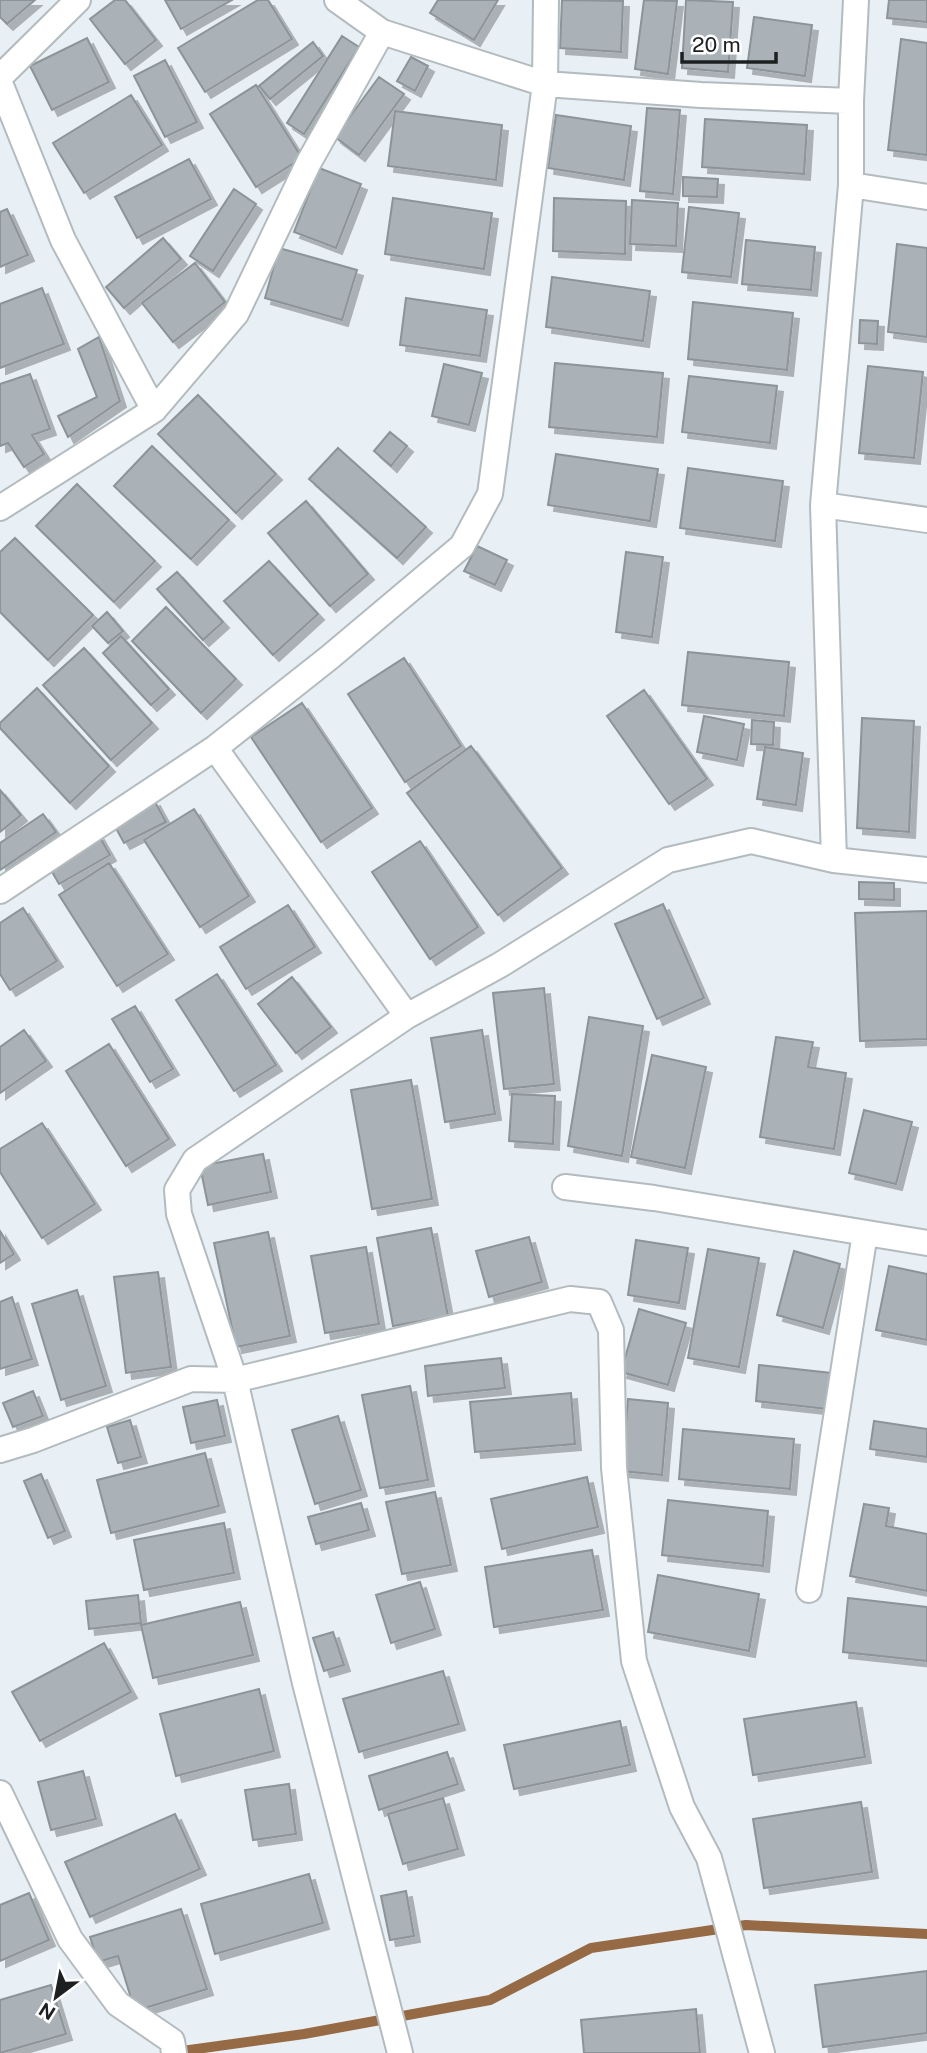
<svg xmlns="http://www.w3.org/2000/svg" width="927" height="2053" font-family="'Public Sans',sans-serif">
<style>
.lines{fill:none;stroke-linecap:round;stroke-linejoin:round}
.stream{stroke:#956a45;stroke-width:10}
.building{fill:#aab2b7;stroke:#8c9498;stroke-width:2;filter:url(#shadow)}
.street-casing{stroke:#b3bbbf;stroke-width:28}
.street{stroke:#fff;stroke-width:24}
</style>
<defs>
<filter id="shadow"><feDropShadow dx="6" dy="6" stdDeviation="0" flood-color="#0004"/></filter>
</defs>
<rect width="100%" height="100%" fill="#e8f0f5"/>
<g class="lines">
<!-- stream -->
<path class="stream" d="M175 2052 304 2034 490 2000 591 1948 746 1925 927 1934"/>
</g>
<!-- building -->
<path class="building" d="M0 0H35L7 24 0 17Z
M115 0H125L156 40 125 64 90 19Z
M165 0H232L181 29Z
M258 0H268L292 39 205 92 178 48Z
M438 0H498L474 40 430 13Z
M562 0 623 1 621 52 560 48Z
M644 0 677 1 668 74 635 69Z
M686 0 733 2 728 72 682 68Z
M889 0H927V22L887 18Z
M754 17 812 25 805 76 747 68Z
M342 36 359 47 304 134 287 123Z
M87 38 109 82 52 110 30 66Z
M901 39 927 43V155L888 150Z
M313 42 323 56 270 99 259 86Z
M411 57 428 66 415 91 397 81Z
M165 60 197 122 165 137 134 76Z
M379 77 404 94 359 155 335 137Z
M256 85 302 158 256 187 210 114Z
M131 95 162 145 84 193 53 143Z
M647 108 680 110 673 194 640 191Z
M395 111 502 125 496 180 388 166Z
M556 115 631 126 624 180 548 168Z
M705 119 807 125 804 174 702 167Z
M189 159 211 199 137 238 115 197Z
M319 168 361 184 336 248 294 232Z
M683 177 718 179 717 197 683 196Z
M234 189 256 204 213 271 190 256Z
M393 198 492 213 484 269 385 254Z
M554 198 626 201 625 254 553 251Z
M632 200 678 203 676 246 630 244Z
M689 207 739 213 731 277 682 272Z
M7 209 28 255 0 267V212Z
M163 238 181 259 124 308 106 287Z
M746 240 815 247 811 290 742 284Z
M897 244 927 248V337L888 332Z
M279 248 357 270 342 320 265 298Z
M195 263 225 302 173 342 142 303Z
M552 277 650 291 643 341 546 327Z
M42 288 64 344 0 368V304Z
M406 298 487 310 480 356 400 345Z
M693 302 793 313 787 370 688 359Z
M860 320 878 321 877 344 859 343Z
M99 337 120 401 68 437 58 416 97 397 78 349Z
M555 363 663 373 657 437 549 427Z
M444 364 482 373 469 425 432 416Z
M868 366 923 372 914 458 859 453Z
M30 374 50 429 32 435 44 454 24 467 8 443 0 446V384Z
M689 376 777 386 770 443 682 432Z
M198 395 276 474 236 513 158 434Z
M390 432 407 446 391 466 374 451Z
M152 446 229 520 191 559 114 486Z
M338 448 426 527 397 558 309 479Z
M556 454 658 469 650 521 548 505Z
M688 468 783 481 775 541 680 528Z
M77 484 155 561 114 602 36 526Z
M306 501 368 574 330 606 268 533Z
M15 538 93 615 48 660 0 612V552Z
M477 546 507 560 495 585 464 571Z
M626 552 663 557 652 637 616 632Z
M269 561 318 614 273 655 224 601Z
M177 572 223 622 203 640 157 589Z
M166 607 236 679 201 713 132 641Z
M107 612 123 631 108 643 92 626Z
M121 636 169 689 151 705 103 653Z
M84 648 152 723 111 760 43 685Z
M688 652 789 662 784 716 682 705Z
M404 658 461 746 405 782 348 694Z
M37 688 109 766 70 803 0 728V723Z
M644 690 707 779 669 804 607 716Z
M302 703 372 808 321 842 251 737Z
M704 716 744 724 737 760 697 752Z
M862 718 914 721 909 832 857 828Z
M752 720 774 722 773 745 751 744Z
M471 746 562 868 498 915 407 793Z
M765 747 803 753 796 805 757 799Z
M0 790 21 815 0 832Z
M154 800 166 822 124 843 112 821Z
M194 809 249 896 200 927 144 840Z
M43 814 56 832 0 870V843Z
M98 834 110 855 59 884 47 863Z
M420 841 478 927 430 959 372 872Z
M109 863 168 954 117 986 59 895Z
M859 882 894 883V900L859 899Z
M663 904 704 998 657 1019 615 924Z
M288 905 315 947 246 989 220 947Z
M23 908 57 961 10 990 0 974V923Z
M927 911V1039L860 1041 855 913Z
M217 974 276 1065 234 1091 176 1000Z
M292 977 331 1027 296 1053 258 1004Z
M544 988 554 1084 504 1089 493 993Z
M135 1006 173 1069 150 1082 112 1019Z
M589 1017 643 1026 622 1156 568 1146Z
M24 1030 46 1061 0 1093V1047Z
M482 1030 495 1114 445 1122 431 1038Z
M776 1037 813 1042 808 1067 846 1073 834 1149 760 1137Z
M109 1044 169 1139 126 1166 66 1071Z
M652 1055 706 1067 685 1168 631 1157Z
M411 1080 432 1199 372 1209 351 1090Z
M512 1094 555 1096 553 1144 509 1141Z
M864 1110 912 1122 896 1184 849 1173Z
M42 1123 95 1204 42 1238 0 1172V1149Z
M263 1154 271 1192 208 1205 200 1166Z
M431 1228 448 1316 393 1326 377 1238Z
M0 1231 14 1254 0 1263Z
M268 1232 290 1336 236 1347 214 1243Z
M529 1237 542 1282 489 1297 476 1251Z
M636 1240 688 1248 679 1303 628 1295Z
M366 1247 379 1324 325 1333 311 1256Z
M708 1249 759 1258 739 1367 688 1358Z
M794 1251 840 1264 823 1328 777 1315Z
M889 1266 927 1274V1340L876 1330Z
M158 1272 171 1367 126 1373 114 1277Z
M77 1290 106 1386 61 1400 32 1304Z
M12 1297 32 1359 0 1369V1302Z
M639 1309 686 1323 668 1385 621 1372Z
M501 1358 505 1388 428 1396 425 1366Z
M759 1365 831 1373 827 1409 756 1401Z
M410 1386 428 1480 380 1488 362 1395Z
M33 1391 43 1416 13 1427 3 1403Z
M571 1393 575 1444 475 1452 470 1402Z
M628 1399 668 1403 662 1475 622 1471Z
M217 1400 225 1436 191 1443 183 1407Z
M338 1416 361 1490 315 1504 292 1430Z
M130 1420 141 1457 118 1463 107 1427Z
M874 1421 927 1429V1457L870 1449Z
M683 1429 794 1439 790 1489 679 1479Z
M205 1453 219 1506 111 1533 97 1480Z
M41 1474 65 1531 48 1538 24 1481Z
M587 1477 598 1527 502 1549 491 1499Z
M435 1492 451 1565 402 1574 386 1502Z
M668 1500 768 1511 763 1566 662 1555Z
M361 1503 369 1530 316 1544 308 1517Z
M864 1504 889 1508 886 1526 927 1534V1591L850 1576Z
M224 1523 234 1573 144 1590 134 1540Z
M592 1550 603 1610 494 1627 485 1567Z
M658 1575 759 1594 749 1651 648 1632Z
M420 1582 435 1629 391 1643 376 1595Z
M138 1595 141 1623 89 1629 86 1601Z
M848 1598 927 1607V1661L843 1652Z
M240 1602 253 1655 153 1678 141 1625Z
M333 1632 344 1665 324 1671 313 1638Z
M104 1643 131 1692 40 1741 12 1692Z
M443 1671 459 1724 359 1752 343 1699Z
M259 1689 274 1751 176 1776 160 1714Z
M856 1702 865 1757 753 1775 744 1719Z
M620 1721 630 1765 514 1789 504 1745Z
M447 1752 458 1784 379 1810 369 1776Z
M83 1771 96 1819 51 1830 38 1782Z
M289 1784 296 1834 253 1840 245 1790Z
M443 1798 458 1849 403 1864 388 1814Z
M861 1802 872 1872 764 1888 753 1819Z
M175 1814 200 1869 90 1917 65 1862Z
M309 1874 323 1923 215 1954 201 1904Z
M406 1891 414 1936 390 1940 381 1896Z
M29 1893 49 1940 0 1961V1905Z
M181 1909 207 1989 135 2011 118 1956 98 1962 90 1937Z
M927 1971V2033L823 2047 815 1985Z
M51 1985 66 2034 0 2053V2000Z
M696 2009 700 2053H584L581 2020Z"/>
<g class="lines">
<!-- street casing -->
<g class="street-casing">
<path id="street" d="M337 0 382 32 545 84 701 95 851 101
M0 77 78 0
M0 83 63 240 154 410
M851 185 927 197
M823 505 927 520
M0 508 154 410 236 314 309 162 382 32
M215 748 407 1016
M834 860 823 505 851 185V101L856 0
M0 891 215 748 330 657 462 546 490 494 545 84 546 0
M565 1187 654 1198 927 1243
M0 1450 33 1440 191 1379 235 1380 570 1299 599 1302 611 1330 614 1468 634 1661 682 1807 709 1858 762 2053
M809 1590 865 1233
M0 1793 70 1939 118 2004 172 2041 174 2053
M400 2053 305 1683 235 1380 179 1214 177 1190 195 1160 407 1016 500 965 668 860 751 841 834 860 927 870"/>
</g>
<!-- street -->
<use href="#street" class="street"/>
</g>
<!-- north arrow -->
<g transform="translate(56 1997) rotate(212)" stroke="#ffffff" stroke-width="5" paint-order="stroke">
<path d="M0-5L12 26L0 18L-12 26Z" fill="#1d2021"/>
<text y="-10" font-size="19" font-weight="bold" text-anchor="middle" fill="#1d2021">N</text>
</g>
<!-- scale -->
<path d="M682 52v10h94v-10" fill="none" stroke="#1d2021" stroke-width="3.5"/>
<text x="692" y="52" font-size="21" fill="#1d2021" stroke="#ffffff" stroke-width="5" paint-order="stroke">20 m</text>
</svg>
